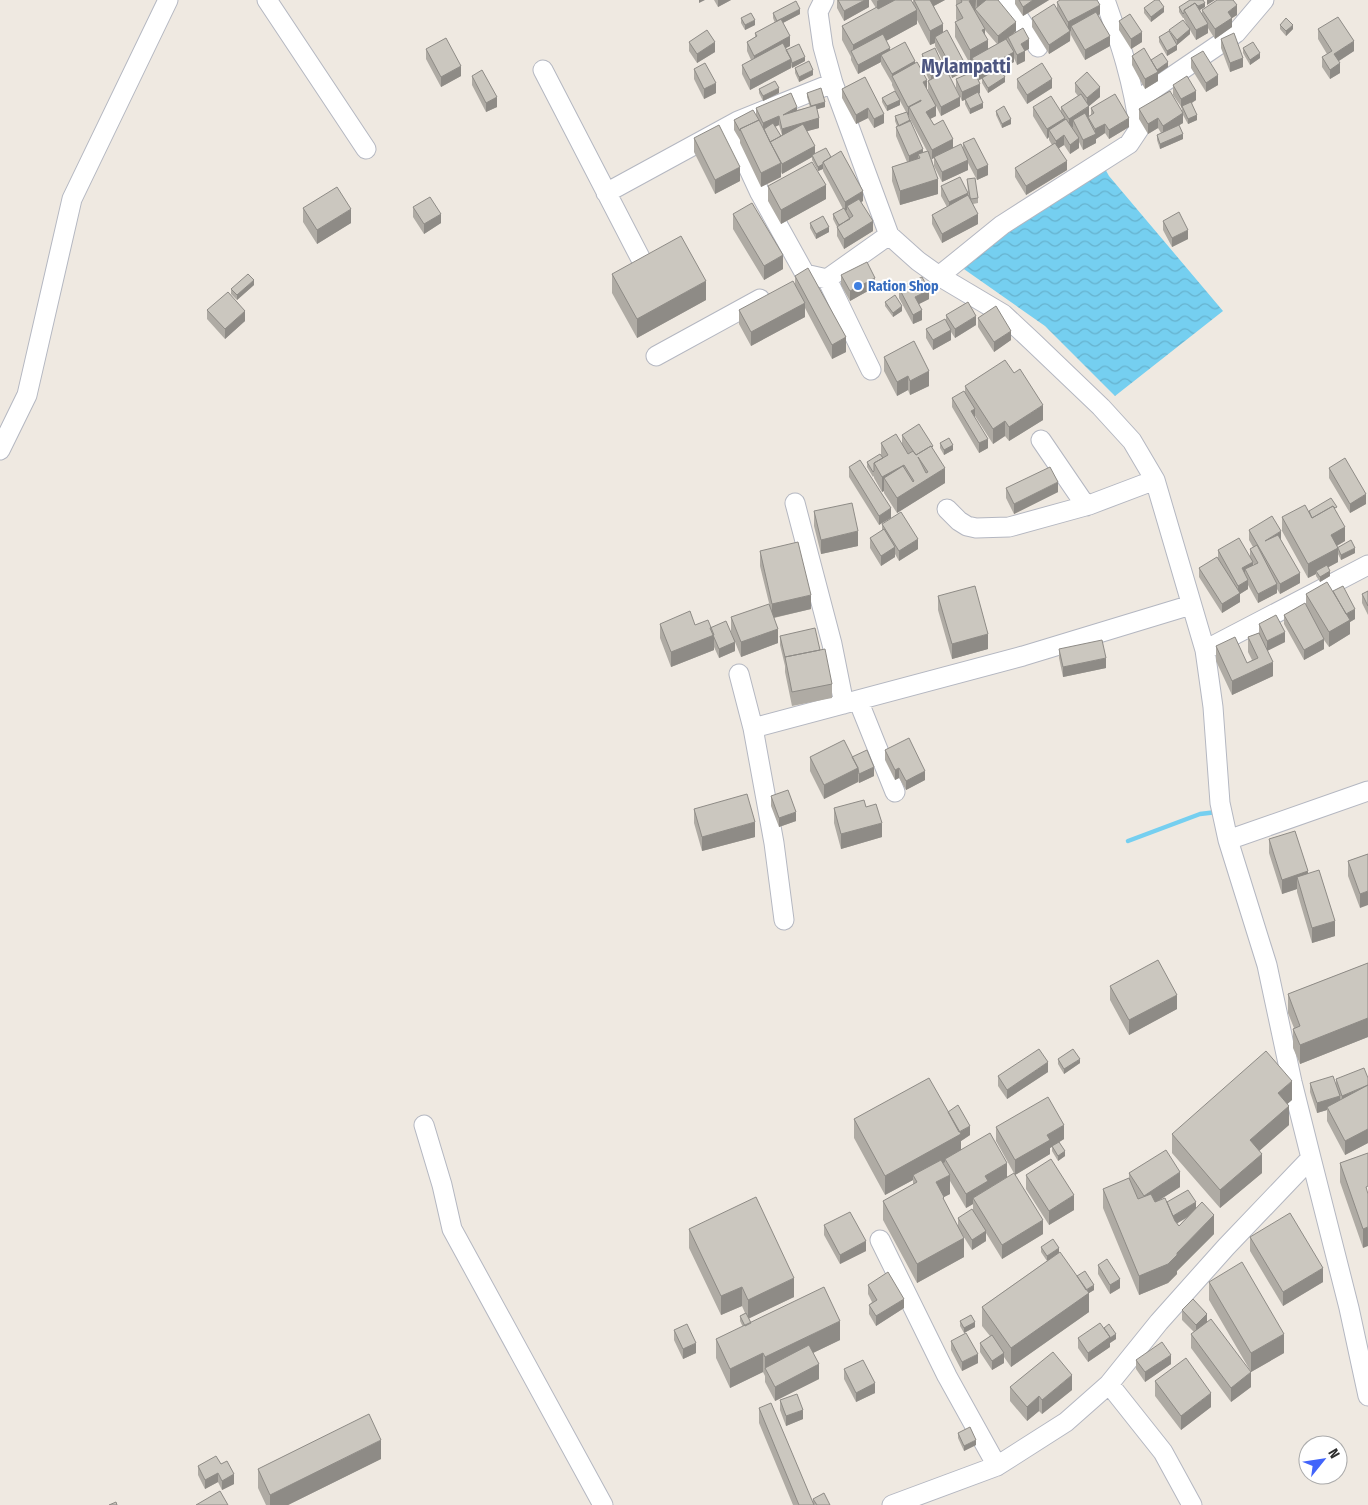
<svg xmlns="http://www.w3.org/2000/svg" width="1368" height="1505" font-family="'Fira Sans Condensed',sans-serif">
<style>
.water{fill:url(#water-waves)}
.lines{fill:none;stroke-linecap:round;stroke-linejoin:round}
.stream{stroke:#75cff0;stroke-width:4.5}
.minor-casing{stroke:#b4b7c1;stroke-width:21}
.minor{stroke:#fff;stroke-width:19}
.wall{fill:#afaba4;fill-rule:evenodd}
.shaded-wall{fill:#8e8b86}
.building{fill:#cbc7bf;stroke:#8e8b86;fill-rule:evenodd}
.shop-dot{fill:#3f7fe0;stroke:#fff;stroke-width:2}
.labels{text-anchor:middle;stroke-width:4;stroke-linejoin:round;paint-order:stroke}
.shop-label{font-size:14px;font-weight:bold;fill:#366cbe;stroke:#fff;text-anchor:start}
.district-label{font-size:19px;font-weight:bold;fill:#4d5680;stroke:#fff}
</style>
<defs>
<pattern id="water-waves" width="16" height="10" patternUnits="userSpaceOnUse" patternTransform="scale(1.25)"><rect width="16" height="10" fill="#75cff0"/><path d="M0 5q4-4 8 0t8 0" fill="none" stroke="#66b2ce"/></pattern>
</defs>
<rect width="100%" height="100%" fill="#efe9e1"/>
<!-- water -->
<path class="water" d="M1104 167 1109 176 1223 311 1115 396 1045 326 961 267 1052 199Z"/>
<g class="lines">
<!-- stream -->
<path class="stream" d="M1128 841 1200 814 1217 812"/>
<!-- minor casing -->
<g class="minor-casing">
<path id="minor" d="M267 0 366 149
M824 0 818 12 823 47 833 83 889 235 918 261 939 276 1003 314 1032 341 1101 407 1132 441 1155 480 1205 650 1213 707 1220 803 1228 840 1267 965 1292 1082 1311 1158 1226 1247 1159 1322 1109 1384 1066 1422 997 1466 892 1505
M1007 0 1038 47
M543 70 645 267
M1136 101 1236 33 1264 0
M729 126 760 193 805 274 827 279 889 235
M606 193 738 121 833 83
M939 276 1002 225 1129 144 1139 129C1134 84 1120 42 1105 0
M827 279 871 370
M656 356 760 299
M1041 440 1086 506
M0 450 27 395 72 199 168 0
M795 503 832 644 844 704
M947 509 959 521 967 526 976 528 1009 527 1089 505 1155 480
M1205 650 1368 565
M739 674 753 728 774 843 784 920
M858 700 895 792
M753 728 1023 656 1191 605
M1228 840 1368 791
M424 1125 442 1185 452 1229 603 1505
M1311 1158 1349 1308 1368 1396
M880 1240 947 1376 997 1466
M1109 1384 1163 1452 1192 1505"/>
</g>
<!-- minor -->
<use href="#minor" class="minor"/>
</g>
<!-- wall -->
<path class="wall" d="M714 0H731L718 7Z
M837 0H869V7L844 21 837 8Z
M871 0H911L913 4V0H945L934 6 943 33 964 72 952 78 935 46V43L930 45 917 20V24L886 41 890 50 915 63 927 90 933 101 928 90V81L929 80 922 64V54L945 72 960 106 941 116 936 106V116L930 119 934 125 953 148 963 149V143L988 175 977 180 968 163V170L942 182 934 166V158L932 159 938 194 900 205 892 181V167L907 162 896 136V127L897 126 895 121V116L906 112 900 101V105L887 111 882 102V98L895 91 892 85V83L881 64V62L858 74 851 60V57L842 40V26L876 8ZM909 115V117L927 151 923 152 910 121 908 116Z
M956 0H998L1016 31 1012 35 1029 49 1025 51V61L1017 65 1014 58V62L1000 69 1005 82 988 93 982 83V79L979 80 980 93 979 94 983 108 970 114 965 104V100L962 101 956 88V79L974 71 972 67V63L970 64 955 37V22L957 21 956 19ZM985 30 997 44 988 49 985 34Z
M1015 0H1049L1023 16 1015 4Z
M1057 2 1100 14 1098 16 1110 46 1085 60 1071 35V31L1070 41 1049 54 1032 27V18L1057 9Z
M1179 7H1205L1200 10 1202 14V10L1237 15 1232 18V27L1215 39 1208 28V33L1196 40 1190 30V34L1177 45V50L1167 56 1159 42V37L1188 27 1184 19V18H1183L1179 12Z
M1144 8 1164 12 1151 22 1144 13Z
M773 13 800 14 783 23 790 46 785 48 786 50 805 61 792 68 791 66V68L750 90 742 74V65L751 60 747 51V42L755 37V33L775 23 773 18Z
M741 18 755 25 745 30 741 23Z
M1119 21 1142 42 1131 49 1119 30Z
M1280 25 1293 29 1286 36 1280 29Z
M1318 29 1354 51 1339 61 1340 73 1330 79 1322 67V57L1327 54 1318 39Z
M1221 39 1243 67 1230 72 1221 48Z
M689 42 715 52 697 63 689 51Z
M1243 48 1260 58 1250 65 1243 53Z
M426 49 461 76 441 87 426 59Z
M1132 56 1151 60 1168 67 1158 74V81L1145 89 1132 65Z
M1191 58 1218 85 1206 92 1191 68Z
M795 68 813 75 799 82 795 73Z
M694 69 716 93 704 99 694 79Z
M472 76 497 107 486 112 472 85Z
M865 77 884 123 874 128 868 118 856 124 842 98V89Z
M1017 79 1052 88 1027 104 1017 88Z
M1075 83 1100 97 1089 106V116L1087 117 1088 119V117L1091 115V108L1129 127 1109 139 1105 133 1096 139V143L1083 150 1079 142V148L1070 154 1064 145 1059 148 1067 170 1026 195 1015 177V168L1052 145 1049 140V137L1047 139 1033 116V107L1061 112V107L1078 96 1075 92Z
M1173 85 1196 100 1192 103 1197 120 1188 124 1183 115V123L1179 125 1183 139 1160 149 1157 140V135L1161 133 1158 128 1148 134 1139 119V109L1182 110V108L1173 95Z
M759 89 779 93 763 101 759 93Z
M807 93 825 107 817 109 819 128 807 131 815 154 831 157 863 201 861 202 873 231 844 249 837 236V227L833 219V214L843 209 823 171V169L818 171 812 160V157L782 174 781 172V177L761 187 740 143V140L734 130V120L756 116V108L797 110 810 107 807 97ZM779 125 782 135 781 136 775 127Z
M996 111 1011 124 1002 128 996 115Z
M694 138 740 181 715 194 694 152Z
M967 179 978 198V203L973 204 978 224 942 243 932 224V215L947 207 941 196V186L968 192Z
M768 186 826 199 781 224 768 201Z
M413 207 441 223 424 234 413 217Z
M303 208 351 223 317 244 303 222Z
M733 214 783 269 764 280 733 229Z
M1163 221 1188 239 1172 247 1163 230Z
M810 223 829 232 816 239 810 228Z
M612 274 706 300 637 338 612 293Z
M841 275 875 287 850 301 841 285Z
M795 276 846 352 832 359 805 308V317L751 346 739 324V310L795 285Z
M254 285 237 300 231 294V289Z
M899 288 929 299 919 304 922 320 913 324 899 298Z
M885 302 902 311 893 317 885 306Z
M207 310 245 321 225 339 207 319Z
M946 315 976 325 955 338 951 332V340L933 350 926 338V329L946 322Z
M978 318 1011 340 994 352 978 327Z
M884 357 929 386 910 395 908 390 897 396 884 371Z
M965 386 1043 420 1009 441 1005 436 993 444 975 416V418L988 448 979 453 952 407V398L965 393Z
M902 435 933 450 945 483 897 513 884 493V491L882 492 874 478V476L873 477 867 467V462L881 455V443L902 444Z
M940 443 953 450 944 455 940 448Z
M849 467 891 508 879 525 849 477Z
M1329 468 1366 504 1350 513 1329 478Z
M1006 488 1058 492 1014 514 1006 498Z
M814 511 858 546 821 554 814 526Z
M1309 511 1337 512 1345 541 1337 546V547L1355 553 1341 560 1338 554V562L1328 567 1330 576 1320 582 1316 576V574L1308 578 1282 531V517Z
M882 524 918 549 899 561 895 554V557L881 566 870 548V538L882 531Z
M1249 530 1281 540 1300 583 1280 594 1277 589V593L1258 603 1248 585V589L1240 594V602L1222 613 1199 577V568L1218 559V550L1253 565H1254L1250 558V549L1253 547 1249 540Z
M760 551 811 609 774 618 778 643 741 657 735 642V651L719 658 714 647V650L671 667 660 638V624L710 628 734 640 731 632V617L770 607 760 566Z
M1333 591 1355 619 1350 622V634L1329 647 1324 640V649L1304 660 1284 624V615L1306 605V594Z
M1368 591V615L1362 603V594Z
M938 596 988 649 952 659 938 610Z
M1259 624 1285 642 1267 651 1273 676 1232 695 1216 661V646L1247 663 1252 660 1248 652V637L1259 633Z
M780 636 832 684V698L792 706 785 672V666L780 645Z
M1059 649 1106 668 1063 677 1059 658Z
M885 750 925 780 906 790 899 778 895 780 885 760Z
M810 757H852L874 776 859 783 858 781V782L824 799 810 771Z
M771 796 796 821 779 827 771 806Z
M866 807 882 837 841 849 834 823V808Z
M694 809 755 837 702 851 694 823Z
M1269 839 1308 874 1335 936 1312 943 1297 892V889L1282 894 1269 853Z
M1368 854 1360 908 1348 876V861Z
M1368 963V1037L1300 1064 1293 1048V1029L1294 1028 1288 1013V994Z
M1110 986 1177 1009 1129 1035 1110 1000Z
M1058 1059 1080 1063 1064 1074 1058 1064Z
M1048 1072 1007 1099 998 1086V1076Z
M1368 1078V1143L1345 1155 1327 1121V1110L1317 1113 1310 1092V1083L1336 1084V1079Z
M1292 1100 1287 1104 1289 1125 1259 1151 1262 1173 1220 1208 1172 1153V1134Z
M948 1112 970 1135 961 1141V1150L1007 1176 1043 1234 1002 1259 986 1233V1241L972 1250 962 1234 964 1257 917 1283 883 1220V1201L913 1185V1180L885 1195 854 1138V1119ZM950 1181 966 1208 973 1204V1211L958 1218V1226L944 1201V1197L950 1194Z
M996 1127 1064 1139 1059 1142 1065 1156 1058 1161 1052 1151V1147L1050 1148V1154L1015 1175 996 1141Z
M1368 1153 1363 1248 1340 1182V1163Z
M1129 1173 1180 1187 1159 1200 1196 1209 1214 1234 1177 1271V1274L1168 1283 1139 1295 1103 1208V1189L1129 1178ZM1188 1216 1179 1226 1177 1223Z
M1026 1175 1074 1210 1049 1225 1026 1189Z
M824 1225 866 1251 840 1264 824 1235Z
M689 1229 794 1297 749 1318 751 1323 840 1340 813 1353 819 1379 775 1401 765 1382V1376L763 1372 730 1388 716 1358V1339L743 1327 740 1321V1316L745 1313 742 1306 721 1315 689 1248Z
M1250 1237 1323 1282 1283 1306 1250 1251Z
M1041 1247 1059 1253 1077 1276 1094 1290 1089 1293V1312L1011 1367 1004 1357V1363L992 1370 980 1352V1343L990 1336 982 1326V1307L1047 1261 1041 1252Z
M1098 1265 1120 1288 1110 1294 1098 1274Z
M1209 1282 1284 1353 1251 1372 1209 1300Z
M868 1285 904 1308 876 1326 869 1314V1305L872 1302 868 1294Z
M1182 1310 1207 1322 1251 1387 1231 1402 1191 1348V1334L1194 1332 1182 1320Z
M960 1321 975 1327 964 1333 960 1326Z
M1104 1328 1116 1339 1110 1343V1347L1088 1362 1078 1348V1338Z
M674 1330 696 1353 683 1359 674 1340Z
M951 1341 978 1363 962 1371 951 1350Z
M1136 1360 1171 1364 1145 1382 1136 1369Z
M844 1369 875 1393 856 1402 844 1379Z
M1155 1381 1211 1407 1181 1430 1155 1396Z
M1010 1387 1072 1390 1042 1414 1039 1411 1027 1421 1010 1401Z
M780 1400 803 1419 786 1426 780 1410Z
M759 1408 813 1503V1499L830 1505H793L759 1423Z
M958 1433 976 1445 964 1451 958 1438Z
M381 1459 288 1505H266L258 1488V1469Z
M221 1464 234 1484 222 1490 218 1482 205 1489 198 1475V1466Z"/>
<!-- shaded-wall -->
<path class="shaded-wall" d="M699 0H705L699 3Z
M718 0H731L718 7Z
M865 0H869V7L844 21V11Z
M879 0H895L877 11V1Z
M928 0H945L928 9Z
M972 0H976L975 12 969 1Z
M977 0H993L977 10Z
M1033 0H1049L1023 16V7Z
M1207 0H1215L1207 5Z
M1205 3V7L1196 12V7Z
M1100 5V14L1073 30 1071 26V31L1068 32V22Z
M1237 5V15L1232 18V27L1215 39V29L1228 12Z
M1164 7V12L1151 22V17Z
M800 9V14L777 26V21Z
M917 10V24L855 58 853 54V45Z
M755 20V25L745 30V25Z
M1016 22V31L998 46V36Z
M943 24V38L935 37V43L930 45V31Z
M1208 24V33L1196 40V30Z
M1293 25V29L1286 36V31Z
M985 29V42L988 40V54L972 58V63L970 64V50L982 30Z
M1190 29V34L1177 45V40Z
M1070 31V41L1049 54V45Z
M1142 32V42L1131 49V39Z
M790 36V46L754 65V56Z
M1110 36V46L1085 60V50Z
M1029 39V49L1025 51V61L1017 65V55L1021 44Z
M1354 41V51L1334 64V54Z
M715 42V52L697 63V54Z
M1177 45V50L1167 56V51Z
M890 48V58L881 55V62L858 74V65Z
M1014 52V62L979 80V71Z
M1260 53V58L1250 65V60Z
M805 57V61L792 68V63Z
M1243 58V67L1230 72V63Z
M791 59V68L750 90V80Z
M915 61V71L892 76V83V74Z
M964 62V72L952 78V68Z
M1168 62V67L1158 74V81L1145 89V79L1156 70Z
M1340 63V73L1330 79V70Z
M461 66V76L441 87V77Z
M813 70V75L799 82V77Z
M945 70V79L931 85V76Z
M1218 75V85L1206 92V83Z
M1005 77V82L988 93V88Z
M1052 79V88L1027 104V95Z
M927 80V90L923 82Z
M716 83V93L704 99V89Z
M980 84V93L962 101V92Z
M1100 87V97L1088 107 1089 106V116L1075 125 1073 120V127L1069 129V119L1087 108V98Z
M779 88V93L763 101V96Z
M1196 91V100L1183 108 1182 106 1181 109V99Z
M497 97V107L486 112V103Z
M960 97V106L941 116V107Z
M900 100V105L887 111V106Z
M921 100V109L909 107V115L908 116V107Z
M825 102V107L811 111V106Z
M983 103V108L970 114V109Z
M936 106V116L926 121V112Z
M797 107V117L783 115Z
M868 108V118L856 124V115Z
M1183 113V123L1163 135V126Z
M884 114V123L874 128V119Z
M1197 115V120L1188 124V119Z
M779 116V125L763 132V123Z
M819 118V128L782 138V129Z
M1065 118V128L1049 130V137L1047 139V129Z
M1129 118V127L1109 139V130Z
M1158 118V128L1148 134V124Z
M1011 119V124L1002 128V124Z
M1105 124V133L1096 139V143L1083 150V140L1095 134V129Z
M1183 134V139L1160 149V144Z
M1064 135V145L1056 150V141Z
M1079 138V148L1070 154V145Z
M953 139V148L932 159V150Z
M815 146V156L812 155V157L782 174V164Z
M923 149V159L920 158 918 154V161L909 165V156Z
M968 160V170L942 182V172Z
M1067 161V170L1026 195V186Z
M781 163V177L761 187V173Z
M823 164V169L818 171V167Z
M988 165V175L977 180V170Z
M740 167V181L715 194V180Z
M938 179V194L900 205V191Z
M826 185V199L781 224V210Z
M863 191V201L849 209 847 206V210L845 211V202Z
M968 193V202L949 212V202Z
M351 209V223L317 244V230Z
M441 214V223L424 234V224Z
M978 214V224L942 243V234Z
M873 221V231L844 249V239Z
M829 227V232L816 239V234Z
M1188 230V239L1172 247V238Z
M783 255V269L764 280V266Z
M875 278V287L850 301V291Z
M254 280V285L237 300V295Z
M706 281V300L637 338V319Z
M929 290V299L915 306V297Z
M805 303V317L751 346V332Z
M902 306V311L893 317V313Z
M922 310V320L913 324V315Z
M245 311V321L225 339V329Z
M976 316V325L955 338V329Z
M951 330V340L933 350V340Z
M1011 331V340L994 352V342Z
M846 337V352L832 359V345Z
M929 371V386L910 395V381Z
M908 376V390L897 396V382Z
M1043 405V420L1009 441V427Z
M975 409V418L971 411Z
M1005 421V436L993 444V429Z
M988 439V448L979 453V443Z
M953 445V450L944 455V450Z
M904 465V479L884 478V491L882 492V477Z
M945 468V483L897 513V498Z
M1058 482V492L1014 514V504Z
M1366 494V504L1350 513V504Z
M891 508V518L879 525V516Z
M1345 527V541L1331 549V535Z
M858 531V546L821 554V540Z
M1281 531V541H1265Z
M918 539V549L899 561V551Z
M895 547V557L881 566V556Z
M1338 548V562L1318 573 1316 571V574L1308 578V564Z
M1355 548V553L1341 560V555Z
M1253 562V572L1245 569V576L1242 568Z
M1330 571V576L1320 582V577Z
M1300 573V583L1280 594V584Z
M1248 580V589L1240 594V602L1222 613V604L1238 594V586Z
M1277 584V593L1258 603V594Z
M811 595V609L772 618V604Z
M1355 609V619L1350 622V634L1329 647V632L1345 615Z
M778 629V643L741 657V642Z
M1285 632V642L1267 651V641Z
M988 634V649L952 659V644Z
M714 635V650L671 667V652Z
M1324 639V649L1304 660V650Z
M735 642V651L719 658V649Z
M1106 658V668L1063 677V667Z
M1273 662V676L1232 695V681Z
M874 767V776L859 783V774Z
M858 768V782L824 799V785Z
M899 768V778L895 780V770Z
M925 771V780L906 790V781Z
M796 812V821L779 827V818Z
M755 822V837L702 851V837Z
M882 823V837L841 849V834Z
M1308 871V885L1297 877V889L1282 894V880Z
M1368 891V905L1360 908V894Z
M1335 921V936L1312 943V928Z
M1177 995V1009L1129 1035V1020Z
M1368 1018V1037L1300 1064V1045Z
M1080 1059V1063L1064 1074V1069Z
M1048 1062V1072L1007 1099V1090Z
M1292 1081V1100L1278 1112V1093Z
M1368 1086 1342 1105V1096Z
M1340 1096V1106L1327 1107V1110L1317 1113V1103Z
M1289 1106V1125L1250 1159V1140Z
M1064 1125V1139L1050 1148V1154L1015 1175V1160L1047 1135Z
M970 1126V1135L961 1141V1153L945 1159V1162L915 1179 913 1175V1180L885 1195V1176Z
M1368 1129V1143L1345 1155V1141Z
M1065 1151V1156L1058 1161V1156Z
M1262 1154V1173L1220 1208V1190Z
M1007 1163V1177L973 1198V1204L966 1208V1194L985 1176Z
M1180 1172V1187L1144 1210V1196Z
M950 1175V1194L936 1201V1182Z
M1074 1195V1210L1049 1225V1211Z
M1196 1202V1212L1173 1226V1216Z
M1214 1215V1234L1177 1271V1274L1168 1283 1139 1295V1276L1177 1253Z
M1043 1220V1234L1002 1259V1245Z
M1368 1227V1246L1363 1248V1229Z
M986 1231V1241L972 1250V1240Z
M964 1238V1257L917 1283V1264Z
M866 1241V1251L840 1264V1255Z
M1059 1248V1253L1047 1261V1256Z
M1323 1268V1282L1283 1306V1292Z
M794 1278V1297L748 1319V1300Z
M1120 1279V1288L1110 1294V1285Z
M1094 1285V1290L1089 1293V1312L1011 1367V1348L1084 1292Z
M742 1287V1306L721 1315V1296Z
M904 1299V1308L876 1326V1316Z
M1207 1314V1324L1196 1334V1325Z
M840 1321V1340L769 1374 765 1368V1376V1357Z
M975 1322V1327L964 1333V1328Z
M1116 1334V1339L1110 1343V1347L1088 1362V1353L1110 1337Z
M1284 1334V1353L1251 1372V1353Z
M696 1343V1353L683 1359V1349Z
M763 1353V1372L730 1388V1369Z
M1004 1353V1363L992 1370V1361Z
M978 1354V1363L962 1371V1362Z
M1171 1355V1364L1145 1382V1372Z
M819 1364V1379L775 1401V1387Z
M1251 1372V1387L1231 1402V1388Z
M1072 1375V1390L1042 1414V1400Z
M875 1383V1393L856 1402V1393Z
M1211 1393V1407L1181 1430V1416Z
M1039 1396V1411L1027 1421V1407Z
M803 1410V1419L786 1426V1416Z
M381 1440V1459L288 1505H270V1495Z
M976 1440V1445L964 1451V1446Z
M218 1473V1482L205 1489V1480Z
M234 1474V1484L222 1490V1481Z"/>
<!-- building -->
<path class="building" d="M838 0H865L844 11Z
M895 0H911L917 10 853 45 842 26 877 7 878 9Z
M914 0H930L943 24 930 31Z
M961 0H972L969 1 985 29 982 30 988 40 970 50 955 22 963 18 956 5 962 2Z
M986 0H998L1016 22 998 36 975 9Z
M1019 0H1033L1023 7Z
M1060 0H1097L1100 5 1068 22 1057 2Z
M1155 0H1159L1164 7 1151 17 1144 8Z
M1190 0H1203L1205 3 1198 6 1195 3 1184 10V13L1183 14 1179 7Z
M1217 0H1233L1237 5 1228 12 1232 18 1215 29 1202 10Z
M796 1 800 9 777 21 773 13Z
M1195 3 1208 24 1196 30 1184 10Z
M1054 4 1070 31 1049 45 1032 18Z
M1096 12 1110 36 1085 50 1071 26Z
M751 13 755 20 745 25 741 18Z
M1130 14 1142 32 1131 39 1119 21Z
M1338 17 1354 41 1334 54 1340 63 1330 70 1322 57 1332 51 1318 29Z
M1286 18 1293 25 1286 31 1280 25Z
M781 19 790 36 754 56 747 42 757 36 755 33Z
M1183 20 1190 29 1177 40 1169 30Z
M1023 28 1029 39 1021 44 1025 51 1017 55 1008 37Z
M707 30 715 42 697 54 689 42Z
M947 30 964 62 952 68 935 37Z
M1169 31 1177 45 1167 51 1159 37Z
M1234 33 1243 58 1230 63 1221 39Z
M883 34 890 48 858 65 851 51Z
M446 38 461 66 441 77 426 49Z
M1006 39 1014 52 979 71 972 58Z
M905 42 915 61 892 74 881 55Z
M1253 42 1260 53 1250 60 1243 48Z
M783 43 791 59 750 80 742 65Z
M799 44 805 57 792 63 791 59 786 50Z
M935 48 945 70 931 76 922 54Z
M1144 48 1158 72 1145 79 1132 56Z
M1203 51 1218 75 1206 83 1191 58Z
M1162 53 1168 62 1157 70 1151 60Z
M809 61 813 70 799 77 795 68Z
M917 62 927 80 923 82 936 106 926 112 934 125 943 120 953 139 932 150 909 107 921 101V100L908 107 892 76Z
M705 63 716 83 704 89 694 69Z
M1042 63 1052 79 1027 95 1017 79Z
M999 68 1005 77 988 88 982 78Z
M482 70 497 97 486 103 472 76Z
M947 71 960 97 941 107 928 81Z
M974 71 980 84 962 92 956 79Z
M1087 72 1100 87 1087 98 1075 83Z
M1187 76 1196 91 1181 99 1173 85Z
M865 77 884 114 874 119 868 108 856 115 842 89Z
M775 81 779 88 763 96 759 89Z
M821 88 825 102 811 106 807 93Z
M895 91 900 100 887 106 882 98Z
M1170 91 1183 113 1163 126 1158 118 1148 124 1139 109Z
M978 92 983 103 970 109 965 99Z
M791 93 797 107 783 115 816 105 819 118 782 129 779 116 763 123 756 108Z
M1081 94 1089 106 1069 119 1061 107Z
M1115 94 1129 118 1109 130 1105 124 1095 129 1088 117 1094 113 1091 108Z
M1051 96 1065 118 1047 129 1033 107Z
M1191 102 1197 115 1188 119 1182 106Z
M1004 106 1011 119 1002 124 996 111Z
M753 110 759 120 740 129V131L734 120Z
M907 112 910 121 899 126 895 116Z
M1085 113 1096 134 1083 140 1073 120Z
M1066 119 1079 138 1070 145 1064 135 1056 141 1049 130Z
M759 120 781 163 761 173 740 129Z
M910 120 923 149 909 156 896 127Z
M773 123 781 136 770 142 764 129Z
M803 124 815 146 782 164 770 142Z
M719 125 740 167 715 180 694 138Z
M1179 125 1183 134 1160 144 1157 135Z
M974 138 988 165 977 170 963 143Z
M1055 143 1067 161 1026 186 1015 168Z
M961 144 968 160 942 172 934 157Z
M826 148 831 157 823 162V164L818 167 812 155Z
M841 151 863 191 845 202 823 162Z
M928 151 938 179 900 191 892 167 920 158 918 154Z
M812 162 826 185 781 210 768 186Z
M960 177 968 193 949 202 941 186Z
M975 178 978 198 971 199 970 197 967 179Z
M337 187 351 209 317 230 303 208Z
M968 195 978 214 942 234 932 215Z
M430 197 441 214 424 224 413 207Z
M859 199 873 221 844 239 837 227 853 216 847 206Z
M752 203 783 255 764 266 733 214Z
M844 208 850 219 839 225 833 214Z
M1179 212 1188 230 1172 238 1163 221Z
M823 216 829 227 816 234 810 223Z
M681 236 706 281 637 319 612 274Z
M867 262 875 278 850 291 841 275Z
M808 268 846 337 832 345 795 276Z
M248 274 254 280 237 295 231 289Z
M922 277 929 290 915 297 922 310 913 315 899 288Z
M793 281 805 303 751 332 739 310Z
M228 292 245 311 225 329 207 310Z
M895 295 902 306 893 313 885 302Z
M968 302 976 316 955 329 946 315Z
M996 306 1011 331 994 342 978 318Z
M945 319 951 330 933 340 926 329Z
M914 341 929 371 910 381 908 376 897 382 884 357Z
M1005 360 1014 373 1020 369 1043 405 1009 427 1005 421 993 429 965 386Z
M964 391 975 409 971 411 988 439 979 443 952 398Z
M919 424 933 446 932 447 931 446 916 455 902 435Z
M896 434 908 454 913 451 916 455 931 446 945 468 897 498 884 478 903 466 913 482 914 481 904 465 882 477 874 463 888 455 881 443ZM918 457 928 472 926 473Z
M949 438 953 445 944 450 940 443Z
M880 454 883 458 874 463V471L873 472 867 462Z
M1345 458 1366 494 1350 504 1329 468Z
M860 460 891 508 879 516 849 467Z
M1050 467 1058 482 1014 504 1006 488Z
M1331 498 1337 507 1335 508 1333 506 1312 518 1309 511Z
M852 503 858 531 821 540 814 511Z
M1305 505 1312 518 1333 506 1345 527 1331 535 1338 548 1308 564 1282 517Z
M901 512 918 539 899 551 882 524Z
M1272 516 1281 531 1265 541 1278 535 1300 573 1280 584 1249 530Z
M884 529 895 547 881 556 870 538Z
M1239 538 1253 562 1242 568 1248 580 1238 586 1218 550Z
M1351 540 1355 548 1341 555 1338 548H1337Z
M798 542 811 595 772 604 760 551Z
M1257 545 1277 584 1258 594 1245 569 1258 563 1250 549Z
M1217 557 1240 593 1222 604 1199 568Z
M1327 565 1330 571 1320 577 1316 571Z
M1327 582 1350 620 1329 632 1306 594Z
M975 586 988 634 952 644 938 596Z
M1343 586 1355 609 1346 614 1333 591Z
M1368 591V606L1362 594Z
M1305 603 1324 639 1304 650 1284 615Z
M769 604 778 629 741 642 731 617Z
M690 611 695 625 708 620 714 635 671 652 660 624Z
M1276 615 1285 632 1267 641 1259 624Z
M726 621 735 642 719 649 710 628Z
M815 628 820 650 785 657 780 636Z
M1259 633 1273 662 1232 681 1216 646 1235 637 1247 663 1258 658 1248 637Z
M1102 640 1106 658 1063 667 1059 649Z
M825 649 832 684 792 692 785 657Z
M909 738 925 771 906 781 899 768 895 770 885 750Z
M844 740 858 768 824 785 810 757Z
M867 750 874 767 859 774 858 768 852 757Z
M788 790 796 812 779 818 771 796Z
M747 794 755 822 702 837 694 809Z
M864 800 866 807 876 804 882 823 841 834 834 808Z
M1295 831 1308 871 1282 880 1269 839Z
M1368 854V891L1360 894 1348 861Z
M1319 870 1335 921 1312 928 1297 877Z
M1158 960 1177 995 1129 1020 1110 986Z
M1368 963V1018L1300 1045 1293 1029 1300 1026 1288 994Z
M1039 1049 1048 1062 1007 1090 998 1076Z
M1073 1049 1080 1059 1064 1069 1058 1059Z
M1266 1051 1292 1081 1278 1093 1289 1106 1250 1140 1262 1154 1220 1190 1172 1134Z
M1364 1068 1368 1078V1085L1342 1096 1336 1079Z
M1333 1076 1340 1096 1317 1103 1310 1083Z
M929 1078 961 1134 885 1176 854 1119Z
M1368 1085V1129L1345 1141 1327 1107Z
M1048 1097 1064 1125 1047 1135 1050 1140 1015 1160 996 1127Z
M958 1105 970 1126 959 1132 948 1112Z
M990 1133 1007 1163 985 1176 988 1181 966 1194 945 1159Z
M1059 1142 1065 1151 1058 1156 1052 1146Z
M1166 1150 1180 1172 1144 1196 1129 1173Z
M1368 1153V1186L1366 1187 1368 1194V1227L1363 1229 1340 1163Z
M1051 1159 1074 1195 1049 1211 1026 1175Z
M941 1160 950 1175 936 1182 944 1197 943 1198 964 1238 917 1264 883 1201 917 1182 913 1175Z
M1014 1173 1043 1220 1002 1245 973 1198Z
M1129 1178 1138 1199 1151 1194 1155 1202 1165 1198 1175 1221 1179 1226 1202 1202 1214 1215 1177 1253V1255L1168 1264 1139 1276 1103 1189Z
M1188 1190 1196 1202 1173 1216 1167 1202Z
M756 1197 794 1278 748 1300 742 1287 721 1296 689 1229Z
M972 1209 986 1231 972 1240 958 1218Z
M850 1212 866 1241 840 1255 824 1225Z
M1290 1213 1323 1268 1283 1292 1250 1237Z
M1053 1239 1059 1248 1047 1256 1041 1247Z
M1060 1252 1089 1293 1011 1348 982 1307Z
M1107 1259 1120 1279 1110 1285 1098 1265Z
M1242 1262 1284 1334 1251 1353 1209 1282Z
M1085 1271 1094 1285 1086 1290 1077 1276Z
M888 1272 904 1299 876 1316 869 1305 877 1300 868 1285Z
M824 1287 840 1321 765 1357 763 1353 730 1369 716 1339Z
M1193 1299 1207 1314 1196 1325 1182 1310Z
M746 1313 751 1323 745 1326 740 1316Z
M971 1315 975 1322 964 1328 960 1321Z
M1211 1319 1251 1372 1231 1388 1191 1334Z
M1100 1323 1110 1337 1088 1353 1078 1338Z
M687 1324 696 1343 683 1349 674 1330Z
M1109 1324 1116 1334 1110 1338V1337L1104 1328Z
M966 1333 978 1354 962 1362 951 1341Z
M992 1335 1004 1353 992 1361 980 1343Z
M1162 1342 1171 1355 1145 1372 1136 1360Z
M809 1345 819 1364 775 1387 765 1368Z
M1053 1352 1072 1375 1042 1400 1039 1396 1027 1407 1010 1387Z
M1186 1358 1211 1393 1181 1416 1155 1381Z
M863 1360 875 1383 856 1393 844 1369Z
M797 1394 803 1410 786 1416 780 1400Z
M771 1403 814 1505H799L759 1408Z
M369 1414 381 1440 270 1495 258 1469Z
M970 1427 976 1440 964 1446 958 1433Z
M216 1456 221 1464 227 1461 234 1474 222 1481 218 1473 205 1480 198 1466Z
M220 1491 228 1505H196Z
M824 1493 830 1505H817L813 1499Z
M116 1502 117 1505H109Z"/>
<!-- markers -->
<circle class="shop-dot" cx="858" cy="286" r="5"/>
<g class="labels">
<!-- shop labels -->
<g class="shop-label">
<text x="868" y="291">Ration Shop</text>
</g>
<!-- district labels -->
<g class="district-label">
<text x="966" y="73">Mylampatti</text>
</g>
</g>
<!-- north arrow -->
<g transform="translate(1323 1460) rotate(60)"><circle r="24" fill="#ffffff" stroke="#ababab"/>
<path d="M0-4L9 19L0 12L-9 19Z" fill="#4264fb"/>
<text y="-8" font-size="14" font-weight="bold" text-anchor="middle" fill="#2e2e2e">N</text>
</g>
</svg>
